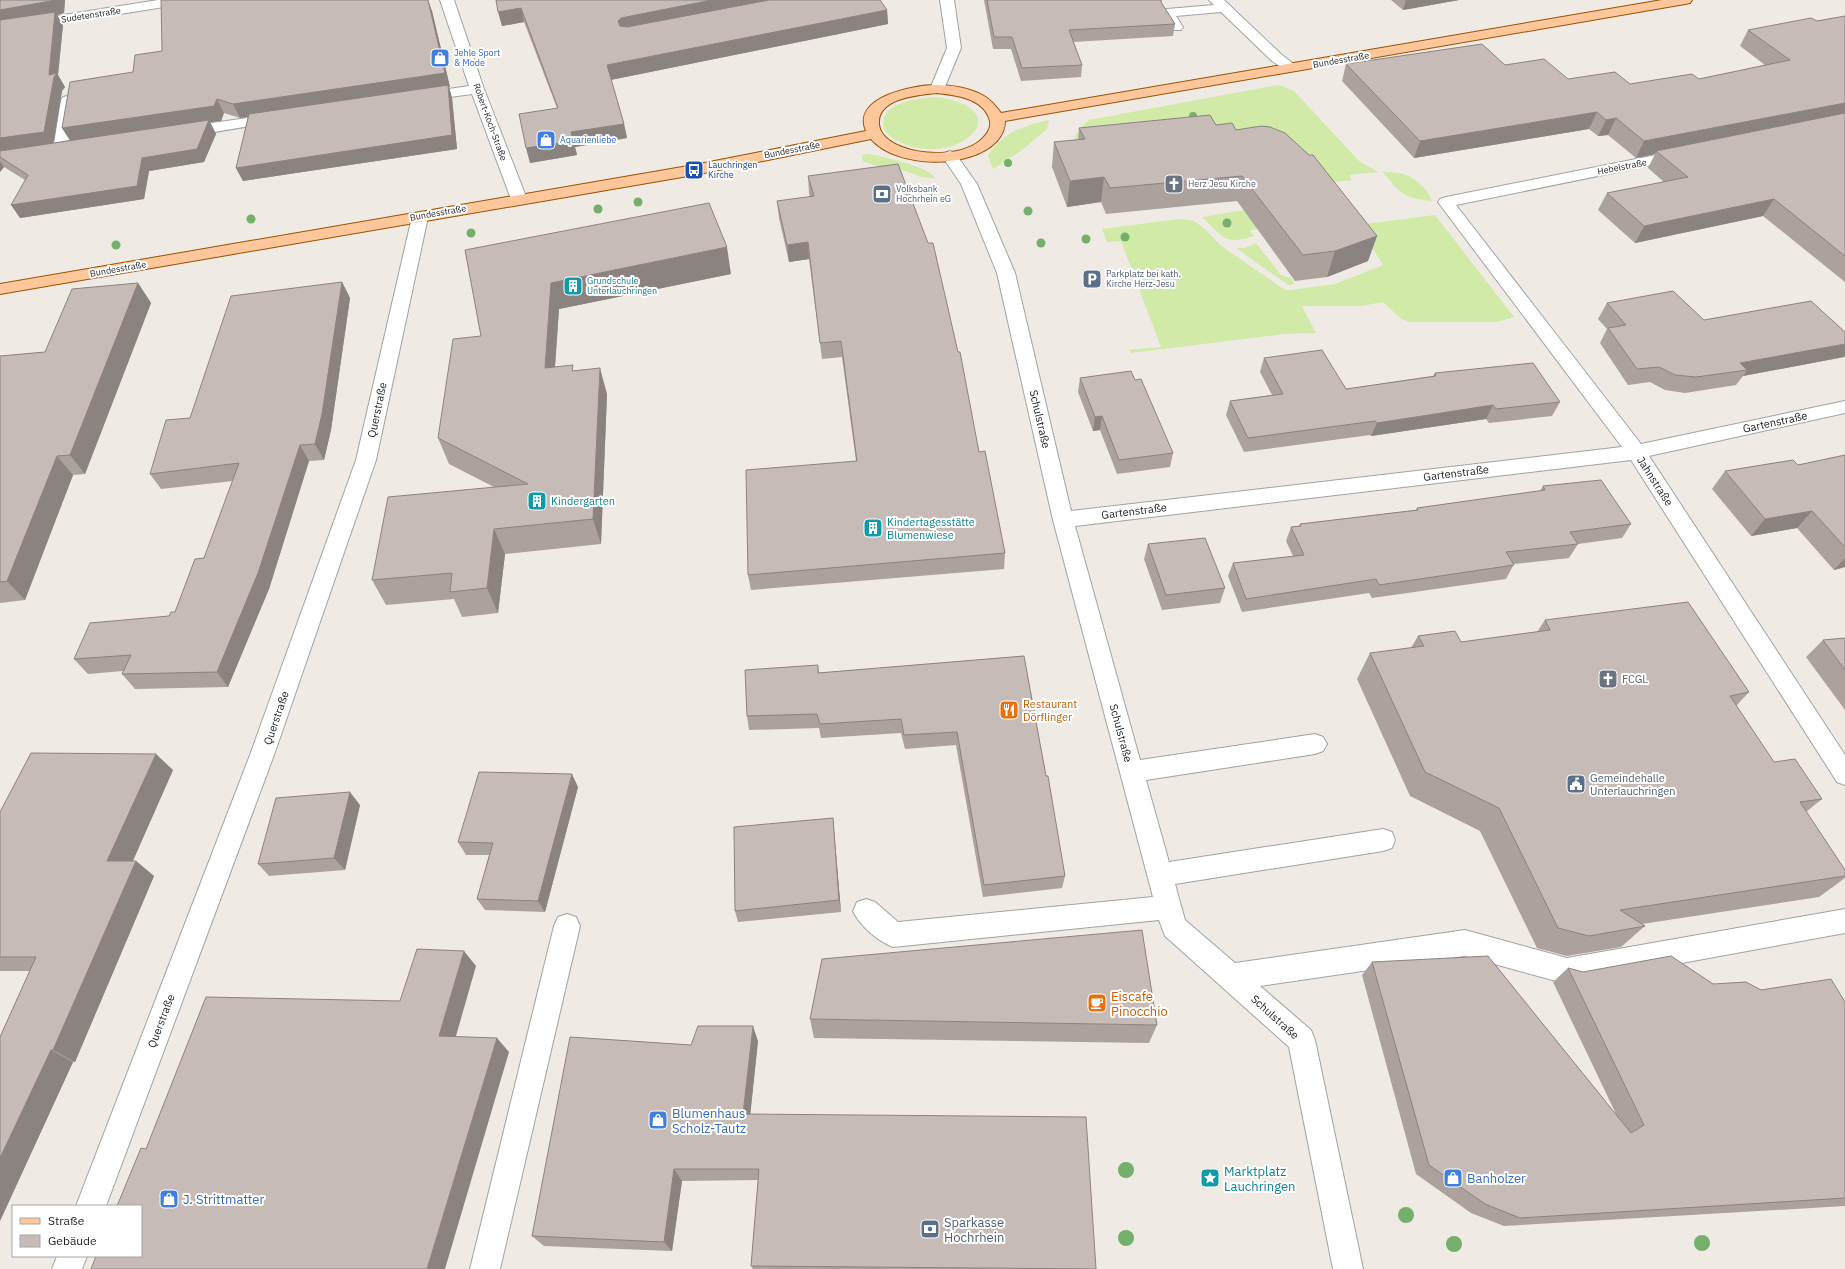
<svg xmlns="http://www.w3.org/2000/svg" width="1845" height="1269" font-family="'IBM Plex Sans',sans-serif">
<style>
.grass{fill:#d1eaa8}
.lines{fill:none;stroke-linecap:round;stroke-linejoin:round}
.minor-casing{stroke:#a2a2a2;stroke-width:2}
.major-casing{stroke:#985200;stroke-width:2}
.minor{fill:#fff;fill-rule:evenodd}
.major{fill:#fdc69b;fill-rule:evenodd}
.tree{fill:#74af6c}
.wall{fill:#aba19d}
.shaded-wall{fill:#8b8380}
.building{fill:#c7bbb7;stroke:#8b8380}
.labels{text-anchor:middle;stroke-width:4;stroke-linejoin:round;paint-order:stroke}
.far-street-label{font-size:9px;fill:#1e1e1e;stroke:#fff}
.far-shop-label{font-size:9px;fill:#366cbe;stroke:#fff;text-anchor:start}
.far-transit-label{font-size:9px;fill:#164399;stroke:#fff;text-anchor:start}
.far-worship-label{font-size:9px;fill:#5b616d;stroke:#fff;text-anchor:start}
.far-service-label{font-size:9px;fill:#4e5e75;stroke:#fff;text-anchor:start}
.far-culture-label{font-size:9px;fill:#0d838f;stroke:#fff;text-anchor:start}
.street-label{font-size:11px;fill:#1e1e1e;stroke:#fff}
.culture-label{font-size:11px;fill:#0d838f;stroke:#fff;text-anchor:start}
.worship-label{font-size:11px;fill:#5b616d;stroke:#fff;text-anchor:start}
.food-label{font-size:11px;fill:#c56008;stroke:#fff;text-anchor:start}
.service-label{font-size:11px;fill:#4e5e75;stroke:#fff;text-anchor:start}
.near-food-label{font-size:13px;fill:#c56008;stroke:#fff;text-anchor:start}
.near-shop-label{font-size:13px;fill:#366cbe;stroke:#fff;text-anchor:start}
.near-culture-label{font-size:13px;fill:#0d838f;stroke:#fff;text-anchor:start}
.near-service-label{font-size:13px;fill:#4e5e75;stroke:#fff;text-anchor:start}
</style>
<rect width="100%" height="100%" fill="#efeae4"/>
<!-- grass -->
<path class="grass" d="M1278 85 1294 91 1360 162 1379 172 1349 175 1352 180 1302 186 1073 147C1074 135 1080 128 1089 120Z
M937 97C1023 110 956 169 900 142 894 139 886 135 884 128 877 102 919 98 937 97Z
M1049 120 1047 129 1022 150 993 169 988 155C1004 132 1023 126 1049 120Z
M866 154C879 155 930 167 935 178 921 179 911 172 898 169 885 166 875 167 863 161L862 156Z
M1383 172C1402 173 1406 172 1421 185 1426 190 1429 193 1432 201 1403 198 1401 194 1383 172Z
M1250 209 1262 227 1250 231 1254 236C1224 246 1222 236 1202 217Z
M1435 215 1514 317 1497 322H1408L1399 317 1383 302 1361 306H1302L1316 333 1284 334 1131 353 1129 350 1161 347 1121 241 1107 242 1102 229 1180 219 1194 221 1205 229 1220 245 1285 290H1290L1335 284 1383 265 1358 225Z
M1256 243 1281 275 1291 278 1295 284 1288 285 1236 248H1245Z"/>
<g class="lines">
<!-- minor casing -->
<g class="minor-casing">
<path id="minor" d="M158 0H190L188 3 183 4 0 33V25Z
M440 0H454L484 89 527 199 525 202 519 204 513 202 511 199 472 94 421 101 416 100 414 97 416 94 421 93 469 86Z
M940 0H954L961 48 944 89 942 92H932L930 89 947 48Z
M1209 0H1224L1282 55 1299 68 1297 71H1287L1272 61 1221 12 1176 16 1183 27 1181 30H1171L1160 13 1162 10 1167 9 1214 5Z
M68 96 73 97 75 100 69 150 66 153 61 155 56 153 53 150 61 100 63 97Z
M276 114 281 115 283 118 281 121 184 137 179 135 176 132 179 129 184 127Z
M1681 150 1686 152 1689 155 1686 158 1456 205 1641 444 1845 401V413L1649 456 1845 755V785L1837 782 1631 460 1075 526 1140 760 1315 734 1323 737 1327 744 1323 751 1315 754 1146 780 1169 862 1383 829 1392 832 1395 840 1392 848 1383 851 1175 884 1185 920 1235 963 1465 930 1567 958 1845 909V933L1567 984 1465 956 1260 986 1311 1030 1315 1040 1363 1269H1333L1289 1047 1165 936 1159 920 893 947C878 941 860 926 853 911L857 902 866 899 875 902 898 922 1153 897 1053 520 997 273 961 184 942 156 945 153 950 151 955 153 977 184 1015 273 1071 511 1622 447 1438 202 1440 199 1446 197Z
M420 212 426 214 428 217 376 460 274 755 106 1206H76L250 755 356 460 412 217 414 214Z
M567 914 576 917 580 926 500 1269H470L554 926 558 917Z
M57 1256H87L82 1269H52Z"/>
</g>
<!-- major casing -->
<g class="major-casing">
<path id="major" d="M1662 0H1692L1690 3 1685 4 1005 121C1005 129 1002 135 997 141 971 169 897 169 871 139L694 175 0 294V284L694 165 866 131C851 97 914 85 936 85 951 85 971 88 984 96 991 100 996 106 1001 113ZM937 93C955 95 982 98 989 118 991 123 990 129 987 133 971 157 926 156 902 147 892 143 880 136 879 124 877 98 918 95 937 93Z"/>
</g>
<!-- minor -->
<use href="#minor" class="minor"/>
<!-- major -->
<use href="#major" class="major"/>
</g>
<!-- trees -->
<g class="tree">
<circle cx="1193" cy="116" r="4"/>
<circle cx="1008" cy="163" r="4"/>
<circle cx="932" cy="198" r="4.5"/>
<circle cx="638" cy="202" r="4.5"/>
<circle cx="598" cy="209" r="4.5"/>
<circle cx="1028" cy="211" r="4.5"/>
<circle cx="251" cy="219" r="4.5"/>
<circle cx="1227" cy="223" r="4.5"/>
<circle cx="471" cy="233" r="4.5"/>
<circle cx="1125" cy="237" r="4.5"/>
<circle cx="1086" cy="239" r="4.5"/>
<circle cx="1041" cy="243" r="4.5"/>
<circle cx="116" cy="245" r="4.5"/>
<circle cx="1126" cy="1170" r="8"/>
<circle cx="1406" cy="1215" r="8"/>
<circle cx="1126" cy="1238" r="8"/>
<circle cx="1702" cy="1243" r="8"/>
<circle cx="1454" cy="1244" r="8"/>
</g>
<!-- wall -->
<path class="wall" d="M0 0H65L64 13 57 15 63 25 58 75 65 87 62 91 53 143 70 140 62 128 133 72 432 11 450 87H449L452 98 457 149 243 181 236 168 248 117 240 118 224 113 221 121 210 122 216 134 204 162 149 171 144 199 20 218 25 180 4 167 0 172Z
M496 0 887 10 888 24 611 80 624 124 627 138 575 147 577 155 530 163 557 108 524 22 502 26Z
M984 0H1162L1161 3 1175 24 1173 36 1073 42 1082 65 1081 77 1021 81 1011 49H993Z
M1391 0H1459L1403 10Z
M1845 16V282L1763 216 1635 243 1598 210 1607 193 1664 182 1648 168 1655 154 1636 158 1608 135 1598 136 1589 129 1414 158 1342 81 1346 64 1505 65 1568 79 1630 84 1699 79 1765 65 1740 46 1748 30 1817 21Z
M1216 125 1236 130 1377 236 1368 261 1327 277 1295 281 1237 201 1106 214 1101 202 1067 207 1052 167 1054 142 1078 140 1079 128Z
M808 176 979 452 1005 553 1004 569 751 590 748 575 856 461 842 357 822 359 809 259 789 262 779 218 777 201 810 197 809 193Z
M465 250 731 274 559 309 555 367 574 371 607 394 601 544 505 554 498 613 462 617 454 599 386 605 372 580 494 487 449 464 438 438 481 336Z
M342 282 350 298 331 430 324 460 309 461 269 589 228 687 135 689 122 674 123 671 88 674 74 659 169 616 175 612 204 558 233 481 161 489 150 474 190 418Z
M138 283 151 303 85 474 73 475 25 600 0 603V356L45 352Z
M1607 303 1704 320 1844 357 1743 376 1736 385 1685 393 1665 390 1650 382 1628 385 1600 343 1607 329 1598 319Z
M1264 358 1346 389 1433 376 1435 373 1560 402 1552 416 1489 423 1486 419 1371 436 1370 435 1244 452 1226 415 1230 401 1272 395 1260 372Z
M1080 378 1135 380 1173 453 1170 467 1117 474 1100 430 1093 431 1078 392Z
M1845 455V567L1834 570 1797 528 1751 536 1712 489 1725 471 1798 465Z
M1543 486 1631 524 1622 538 1578 544 1569 558 1514 564 1506 579 1372 598 1369 593 1242 612 1228 576 1233 563 1293 556 1286 541 1291 527 1299 526 1300 524 1416 510 1417 508 1540 491Z
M1148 544 1225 588 1220 603 1162 610 1144 559Z
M1545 620 1749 692 1736 706 1774 762 1822 799 1806 812 1845 870V878L1819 897 1642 924 1645 926 1621 947 1567 956 1537 948 1480 831 1410 796 1357 679 1370 653 1411 648 1418 636 1461 642 1537 632Z
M1845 638V710L1806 657 1823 640Z
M1024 656 1046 776 1065 876 1062 888 983 897 956 745 905 749 901 733 821 738 819 728 749 730 747 716 818 665 819 673Z
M173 770 133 861H136L154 876 75 1062H73L0 1221V1037L30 971H0V812Z
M578 787 545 912 485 910 477 899 489 855H466L458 842Z
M360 805 345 870 269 876 258 864Z
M833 818 834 830 841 912 738 922 735 911Z
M1372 962 1616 1114 1553 982 1568 968 1583 972 1713 984 1845 1002V1206L1504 1226 1471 1213 1416 1174 1362 975Z
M810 1019 1157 1025 1149 1043 814 1038Z
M758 1041 750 1114 1096 1269H753L751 1266 758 1180 682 1181 672 1251 544 1246 532 1236 691 1045Z"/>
<!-- shaded-wall -->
<path class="shaded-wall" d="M56 0H65L64 13 57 15 63 25 58 75 65 87 62 91 53 146 0 152V10Z
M428 0 432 11 450 87H449L452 98 457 149 243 181 236 168 448 88 240 118 233 104Z
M712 0H786L621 35 618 21 621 18Z
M1406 0H1459L1403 10Z
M521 8 524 22 502 26 498 12Z
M887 10 888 24 610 80 607 65Z
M217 99 224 113 221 121 210 122 216 134 204 162 149 171 144 199 20 218 11 205 71 142 62 128Z
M1845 103V117L1656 151 1655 154 1636 158 1644 141Z
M1597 112 1589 129 1414 158 1420 141Z
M1616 118 1608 135 1598 136 1606 120Z
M624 124 627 138 575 147 577 155 530 163 526 148 571 132Z
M0 161 4 167 0 172Z
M1104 177 1101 202 1067 207 1070 181Z
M1774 199 1763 216 1635 243 1644 226Z
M1377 236 1368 261 1327 277 1335 251Z
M808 242 809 259 789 262 787 245Z
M727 247 731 274 559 309 553 394 545 368 551 283Z
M342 282 350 298 331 430 324 460 315 444Z
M138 283 151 303 85 474 70 455Z
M1845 344V356L1844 357 1743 376 1747 370 1740 363Z
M600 368 607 394 601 544 593 519Z
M1493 405 1486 419 1371 436 1377 423Z
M1102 416 1100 430 1093 431 1095 417Z
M300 445 309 461 269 589 228 687 217 672Z
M57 456 73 475 25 600 7 581Z
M1812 511 1797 528 1751 536 1765 519Z
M494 529 505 554 498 613 487 588Z
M1845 558V567L1834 570Z
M156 754 173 770 126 876 107 861Z
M572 774 578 787 545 912 538 901Z
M350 792 360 805 345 870 334 858Z
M833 818 834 830 841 912 839 900Z
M136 861 154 876 75 1062 53 1050Z
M464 951 476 966 452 1050 439 1036Z
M753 1026 758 1041 749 1127 743 1114Z
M497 1038 509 1052 445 1269H427Z
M51 1050 73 1062 0 1221V1158Z
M674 1169 682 1181 672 1251 664 1242Z"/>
<!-- building -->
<path class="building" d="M0 0H56L0 10Z
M161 0H428L445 73 233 104 217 99 214 106 62 128 70 82 133 72 135 55 162 51Z
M496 0H712L621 18 618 21 620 26 627 27 769 0H880L887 10 607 65 624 124 571 132 573 141 526 148 519 114 558 108 521 8 498 12Z
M987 0H1161V2L1175 24 1069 30 1082 65 1022 68 1012 37H994Z
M55 12 49 75 57 73 54 77 44 132 0 138V20Z
M1845 16V103L1644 141 1616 118 1606 120 1597 112 1420 141 1346 64 1482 44 1505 65 1544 59 1568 79 1615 72 1630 84 1692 74 1699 79 1790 60 1748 30 1811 18 1817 21Z
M448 85 452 135 236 168 249 114Z
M1845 113V256L1774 199 1644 226 1607 193 1688 177 1656 151Z
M1210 115 1216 125 1232 123 1236 130 1261 126 1270 127 1285 133 1309 155H1313L1377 236 1335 251 1303 255 1242 176 1110 188 1104 177 1070 181 1054 142 1085 139 1079 128Z
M209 120 197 149 142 158 137 186 11 205 28 175 0 157V151Z
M898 164 928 243H933L958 352H960L979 452 985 451 1005 553 748 575 746 470 857 461 841 341 820 343 808 242 787 245 777 201 814 196 808 176Z
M709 203 727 247 551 283 545 368 573 365 572 371 600 368 593 519 494 529 487 588 450 592 452 573 372 580 388 497 528 484 438 438 453 339 481 336 465 250Z
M342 282 322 414 315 444 300 445 258 573 217 672 122 674 131 655 74 659 90 623 169 616 171 612H175L195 559 204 558 239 463 150 474 166 420 190 418 231 296Z
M138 283 70 455 57 456 7 581 0 582V356L45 352 72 289Z
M1673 291 1704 320 1811 301 1845 332V344L1740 363 1747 370 1696 377 1675 375 1659 367 1637 369 1608 328 1626 325 1607 303Z
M1322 350 1346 389 1436 376 1435 373 1533 363 1560 402 1496 409 1493 405 1377 423 1375 421 1248 438 1230 401 1283 394 1264 358Z
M1131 371 1135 380 1141 379 1173 453 1119 460 1102 416 1095 417 1080 378Z
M1845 455V547L1812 511 1765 519 1725 471 1793 460 1798 465Z
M1601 480 1631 524 1570 532 1578 544 1506 552 1514 565 1379 585 1376 579 1246 599 1233 563 1304 555 1291 527 1301 526 1300 524 1418 510 1417 508 1545 490 1543 486Z
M1205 538 1225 588 1166 595 1148 544Z
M1688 602 1749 692 1730 696 1774 762 1795 759 1822 799 1800 802 1845 870V876L1620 910 1645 926 1589 936 1558 928 1499 808 1425 772 1370 653 1424 646 1418 636 1455 631 1461 642 1550 630 1545 620Z
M1845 638V670L1823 640Z
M1024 656 1046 776H1048L1065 876 984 885 957 732 904 735 901 719 820 724 817 714 747 716 745 670 818 665V673Z
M31 753 156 754 107 861H136L53 1050H51L0 1158V1037L36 957H0V812Z
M479 772 572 774 538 901 477 899 493 843 458 842Z
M350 792 334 858 258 864 276 798Z
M833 818 839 900 735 911 734 827Z
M1142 930 1157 1025 810 1019 822 959Z
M417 949 464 951 439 1036 497 1038 427 1269H91L96 1256H141V1206H117L141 1148 146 1149 206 997 400 1001Z
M1488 956 1631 1133 1644 1125 1568 968 1583 972 1671 956 1713 984 1746 982 1761 990 1831 979 1845 1002V1198L1520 1218 1485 1204 1429 1165 1372 962Z
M698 1026H753L743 1114 1086 1117 1096 1269 751 1266 759 1169H674L664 1242 532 1236 570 1037 691 1045Z"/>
<!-- icons -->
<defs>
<g id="shop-square" transform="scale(1)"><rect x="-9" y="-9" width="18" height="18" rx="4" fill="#3f7fe0" stroke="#fff"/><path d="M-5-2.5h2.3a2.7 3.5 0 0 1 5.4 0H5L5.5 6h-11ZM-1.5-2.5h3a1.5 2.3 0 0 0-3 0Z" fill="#fff"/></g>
<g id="bus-square" transform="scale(1)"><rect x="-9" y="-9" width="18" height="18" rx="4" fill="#1a4fb4" stroke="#fff"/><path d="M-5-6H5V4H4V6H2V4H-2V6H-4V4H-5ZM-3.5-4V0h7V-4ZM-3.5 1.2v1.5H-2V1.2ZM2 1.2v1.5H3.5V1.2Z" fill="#fff"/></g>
<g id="church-square" transform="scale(1)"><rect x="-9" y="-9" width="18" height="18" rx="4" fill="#6b7280" stroke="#fff"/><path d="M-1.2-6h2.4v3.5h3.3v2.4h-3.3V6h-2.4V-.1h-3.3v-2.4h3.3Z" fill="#fff"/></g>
<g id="bank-square" transform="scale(1)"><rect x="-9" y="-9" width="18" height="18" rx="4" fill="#5c6f8a" stroke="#fff"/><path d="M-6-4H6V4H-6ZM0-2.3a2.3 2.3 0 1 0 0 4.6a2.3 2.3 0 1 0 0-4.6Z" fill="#fff"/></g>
<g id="parking-square" transform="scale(1)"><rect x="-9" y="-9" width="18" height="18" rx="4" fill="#5c6f8a" stroke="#fff"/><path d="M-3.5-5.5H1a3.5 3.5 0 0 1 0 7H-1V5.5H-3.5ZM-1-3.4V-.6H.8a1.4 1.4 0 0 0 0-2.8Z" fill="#fff"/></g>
<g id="building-square" transform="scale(1)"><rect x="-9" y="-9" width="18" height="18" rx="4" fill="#0f9aa8" stroke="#fff"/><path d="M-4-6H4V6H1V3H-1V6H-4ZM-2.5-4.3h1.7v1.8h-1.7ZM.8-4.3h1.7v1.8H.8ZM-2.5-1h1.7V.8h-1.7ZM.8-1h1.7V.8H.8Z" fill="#fff"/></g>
<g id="restaurant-square" transform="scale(1)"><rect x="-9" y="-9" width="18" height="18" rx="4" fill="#e8710a" stroke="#fff"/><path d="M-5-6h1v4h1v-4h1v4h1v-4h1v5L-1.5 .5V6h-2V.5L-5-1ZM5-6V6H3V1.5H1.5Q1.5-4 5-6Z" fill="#fff"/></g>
<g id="civic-square" transform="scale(1)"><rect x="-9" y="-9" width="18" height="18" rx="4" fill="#5c6f8a" stroke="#fff"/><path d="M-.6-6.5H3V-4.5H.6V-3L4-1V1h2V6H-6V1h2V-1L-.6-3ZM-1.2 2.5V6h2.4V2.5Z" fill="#fff"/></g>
<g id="cafe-square" transform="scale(1)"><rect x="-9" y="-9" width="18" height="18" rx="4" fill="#e8710a" stroke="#fff"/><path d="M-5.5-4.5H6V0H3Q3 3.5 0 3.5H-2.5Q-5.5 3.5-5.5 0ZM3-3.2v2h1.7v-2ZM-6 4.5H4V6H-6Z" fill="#fff"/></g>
<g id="sight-square" transform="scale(1)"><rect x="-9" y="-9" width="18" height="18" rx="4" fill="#0f9aa8" stroke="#fff"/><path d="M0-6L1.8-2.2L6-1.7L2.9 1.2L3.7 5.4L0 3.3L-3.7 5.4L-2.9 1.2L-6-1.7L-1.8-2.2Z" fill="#fff"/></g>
</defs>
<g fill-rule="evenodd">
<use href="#shop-square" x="440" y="58"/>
<use href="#shop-square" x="546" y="140"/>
<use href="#bus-square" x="694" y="170"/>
<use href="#church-square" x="1174" y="184"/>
<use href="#bank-square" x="882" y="194"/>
<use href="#parking-square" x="1092" y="279"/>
<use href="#building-square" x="573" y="286"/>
<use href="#building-square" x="537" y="501"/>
<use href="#building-square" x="873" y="528"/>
<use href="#church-square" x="1608" y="679"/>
<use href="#restaurant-square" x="1009" y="710"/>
<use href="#civic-square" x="1576" y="784"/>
<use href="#cafe-square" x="1097" y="1003"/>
<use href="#shop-square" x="658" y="1120"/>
<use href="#sight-square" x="1210" y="1178"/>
<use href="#shop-square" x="1453" y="1178"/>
<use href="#shop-square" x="169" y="1199"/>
<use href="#bank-square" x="930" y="1229"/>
</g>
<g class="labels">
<!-- far-street labels -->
<g class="far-street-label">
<text transform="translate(91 15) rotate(-9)" y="3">Sudetenstraße</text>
<text transform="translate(1341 60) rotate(-10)" y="3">Bundesstraße</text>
<text transform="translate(490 122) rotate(70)" y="3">Robert-Koch-Straße</text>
<text transform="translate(792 150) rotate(-11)" y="3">Bundesstraße</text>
<text transform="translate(1622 167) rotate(-11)" y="3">Hebelstraße</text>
<text transform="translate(438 213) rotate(-10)" y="3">Bundesstraße</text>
<text transform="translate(118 269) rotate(-10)" y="3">Bundesstraße</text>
</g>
<!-- far-shop labels -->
<g class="far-shop-label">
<text x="454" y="56">Jehle Sport<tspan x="454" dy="10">&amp; Mode</tspan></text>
<text x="560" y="143">Aquarienliebe</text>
</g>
<!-- far-transit labels -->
<g class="far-transit-label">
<text x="708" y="168">Lauchringen<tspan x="708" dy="10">Kirche</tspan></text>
</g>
<!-- far-worship labels -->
<g class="far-worship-label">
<text x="1188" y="187">Herz Jesu Kirche</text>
</g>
<!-- far-service labels -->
<g class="far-service-label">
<text x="896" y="192">Volksbank<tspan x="896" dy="10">Hochrhein eG</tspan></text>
<text x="1106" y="277">Parkplatz bei kath.<tspan x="1106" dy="10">Kirche Herz-Jesu</tspan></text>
</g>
<!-- far-culture labels -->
<g class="far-culture-label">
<text x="587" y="284">Grundschule<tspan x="587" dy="10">Unterlauchringen</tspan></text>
</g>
<!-- street labels -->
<g class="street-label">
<text transform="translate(377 410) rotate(-78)" y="4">Querstraße</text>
<text transform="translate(1040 419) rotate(77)" y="4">Schulstraße</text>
<text transform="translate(1775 422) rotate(-12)" y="4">Gartenstraße</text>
<text transform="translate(1456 473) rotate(-7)" y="4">Gartenstraße</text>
<text transform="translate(1655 481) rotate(57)" y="4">Jahnstraße</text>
<text transform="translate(1134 511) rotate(-7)" y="4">Gartenstraße</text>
<text transform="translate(276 718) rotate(-71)" y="4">Querstraße</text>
<text transform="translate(1121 733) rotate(75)" y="4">Schulstraße</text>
<text transform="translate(1275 1017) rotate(42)" y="4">Schulstraße</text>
<text transform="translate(161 1021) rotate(-69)" y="4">Querstraße</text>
</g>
<!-- culture labels -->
<g class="culture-label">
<text x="551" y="505">Kindergarten</text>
<text x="887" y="526">Kindertagesstätte<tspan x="887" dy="13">Blumenwiese</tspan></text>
</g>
<!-- worship labels -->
<g class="worship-label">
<text x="1622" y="683">FCGL</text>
</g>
<!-- food labels -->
<g class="food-label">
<text x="1023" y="708">Restaurant<tspan x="1023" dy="13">Dörflinger</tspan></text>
</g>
<!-- service labels -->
<g class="service-label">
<text x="1590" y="782">Gemeindehalle<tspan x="1590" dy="13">Unterlauchringen</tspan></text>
</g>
<!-- near-food labels -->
<g class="near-food-label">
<text x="1111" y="1001">Eiscafe<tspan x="1111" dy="15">Pinocchio</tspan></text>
</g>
<!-- near-shop labels -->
<g class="near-shop-label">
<text x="672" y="1118">Blumenhaus<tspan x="672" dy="15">Scholz-Tautz</tspan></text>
<text x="1467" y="1183">Banholzer</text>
<text x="183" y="1204">J. Strittmatter</text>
</g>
<!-- near-culture labels -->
<g class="near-culture-label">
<text x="1224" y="1176">Marktplatz<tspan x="1224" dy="15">Lauchringen</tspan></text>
</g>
<!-- near-service labels -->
<g class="near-service-label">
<text x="944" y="1227">Sparkasse<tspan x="944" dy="15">Hochrhein</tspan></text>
</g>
</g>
<!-- legend -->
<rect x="12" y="1205" width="130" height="52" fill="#ffffff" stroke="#a5a5a5"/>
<rect x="20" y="1218" width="20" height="6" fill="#fdc69b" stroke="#a5a5a5"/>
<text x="48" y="1225" font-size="12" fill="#1e1e1e">Straße</text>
<rect x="20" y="1235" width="20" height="12" fill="#c7bbb7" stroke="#a5a5a5"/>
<text x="48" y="1245" font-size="12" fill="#1e1e1e">Gebäude</text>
</svg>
